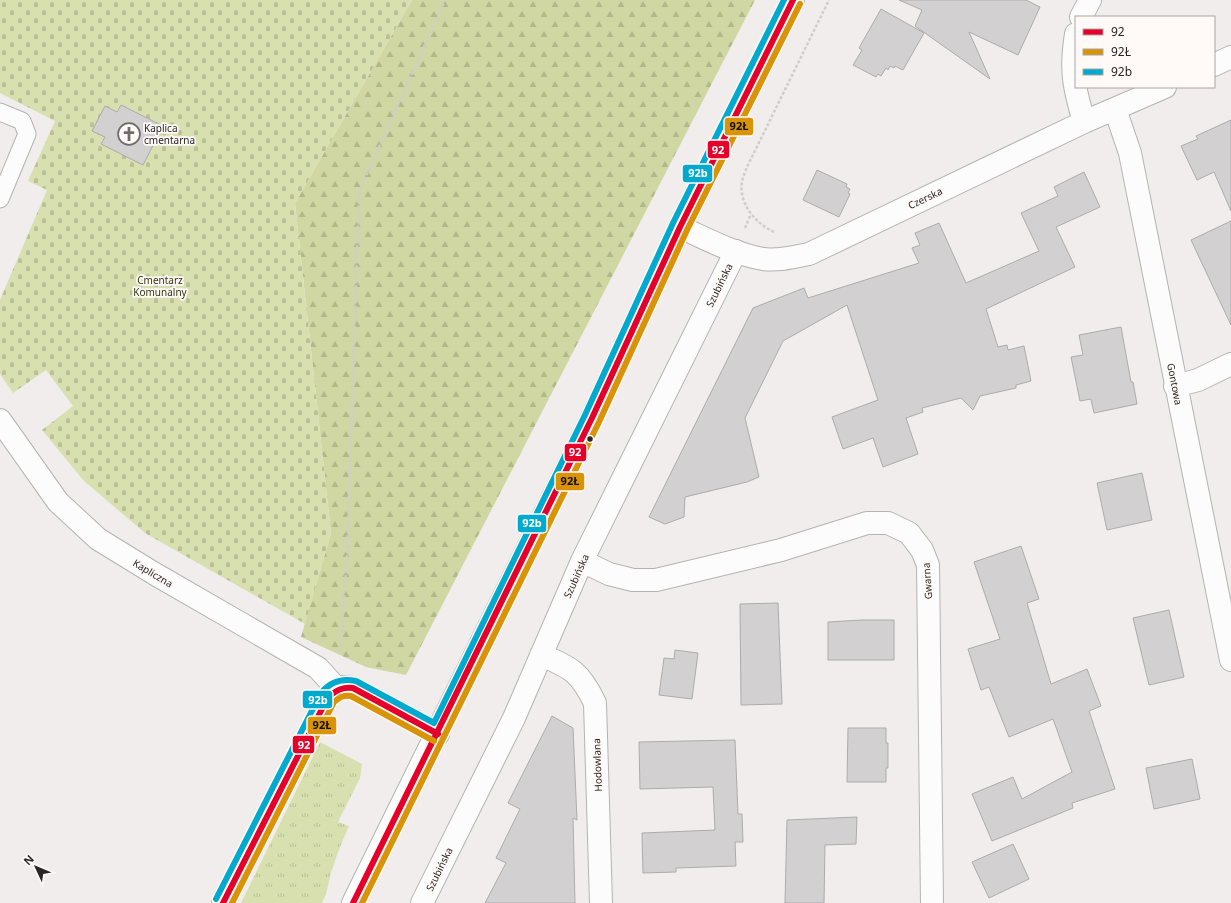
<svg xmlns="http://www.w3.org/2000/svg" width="1231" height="903" font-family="'Noto Sans',sans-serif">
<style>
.grass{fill:url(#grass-tufts)}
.forest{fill:url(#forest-firs)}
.cemetery{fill:url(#cemetery-stones)}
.building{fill:#d2d0d1;stroke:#adabac}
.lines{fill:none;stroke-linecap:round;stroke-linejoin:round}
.service-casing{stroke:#b5b3b2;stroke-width:19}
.minor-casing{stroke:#b5b3b2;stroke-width:24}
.tertiary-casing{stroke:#b5b3b2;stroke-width:24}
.secondary-casing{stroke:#b5b3b2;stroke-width:24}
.path{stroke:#cfcdcd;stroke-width:2.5;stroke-dasharray:3 2;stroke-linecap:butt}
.service{stroke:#fdfcfc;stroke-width:17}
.minor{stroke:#fdfcfc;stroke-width:22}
.tertiary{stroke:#fdfcfc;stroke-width:22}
.secondary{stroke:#fdfcfc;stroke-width:22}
.bus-1-casing{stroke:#fffaf7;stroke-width:9}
.bus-2-casing{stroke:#fffaf7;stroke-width:9}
.bus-3-casing{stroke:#fffaf7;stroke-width:9}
.bus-1{stroke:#e4002b;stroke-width:6}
.bus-2{stroke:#d89306;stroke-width:6}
.bus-3{stroke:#00a9ce;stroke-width:6}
.bus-dot{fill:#272625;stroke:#fffaf7;stroke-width:1.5}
.labels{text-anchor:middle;stroke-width:3.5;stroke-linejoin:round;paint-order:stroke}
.poi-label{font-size:10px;fill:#272625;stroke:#fffaf7;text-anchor:start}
.street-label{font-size:10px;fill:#272625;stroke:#fffaf7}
.park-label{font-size:10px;fill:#30360d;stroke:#fffaf7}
.line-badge{stroke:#fffaf7;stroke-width:1.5}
.badge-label{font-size:11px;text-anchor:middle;font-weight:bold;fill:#fff}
.pale-badge-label{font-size:11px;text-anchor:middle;font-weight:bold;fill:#111}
</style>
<defs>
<pattern id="grass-tufts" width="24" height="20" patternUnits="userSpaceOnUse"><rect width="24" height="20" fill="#d9e0b0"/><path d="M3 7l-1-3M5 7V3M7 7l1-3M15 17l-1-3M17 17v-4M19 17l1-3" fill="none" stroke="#bac097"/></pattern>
<pattern id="forest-firs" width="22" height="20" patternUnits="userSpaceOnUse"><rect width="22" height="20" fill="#d0d7a2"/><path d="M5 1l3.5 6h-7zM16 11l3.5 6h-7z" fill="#b3b88b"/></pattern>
<pattern id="cemetery-stones" width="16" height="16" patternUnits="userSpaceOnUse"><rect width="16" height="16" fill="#d9e0b0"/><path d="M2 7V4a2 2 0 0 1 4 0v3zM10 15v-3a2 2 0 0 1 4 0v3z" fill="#bac097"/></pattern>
</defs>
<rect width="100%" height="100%" fill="#f0edec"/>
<!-- grass -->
<path class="grass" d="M320 742 362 764 360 778 338 822 349 826C343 840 337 853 333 867 328 879 329 891 322 903H241Z"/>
<!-- forest -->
<path class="forest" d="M412 0H755L406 675 366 667 301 637 331 533 295 203Z"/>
<!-- cemetery -->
<path class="cemetery" d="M0 0H412L295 203 331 533 305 624 145 533 84 481 42 430 73 406 46 370 13 393 0 374V300L47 190 28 181 55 121 0 93Z"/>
<!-- building -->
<path class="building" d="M899 0H1026L1040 7 1018 55 969 32 990 79 915 26 922 10Z
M881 9 924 33 903 70 895 66 894 68 890 66 888 70 886 68 881 76 878 74 876 77 853 65 862 50 859 48Z
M121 105 163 126 143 165 101 144 105 137 92 131 105 106 117 112Z
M1231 120V211L1214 172 1197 180 1181 146 1198 139 1196 136Z
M817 170 847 184 846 187 850 189 848 193 850 194 839 217 803 200Z
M1084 172 1100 207 1056 227 1075 267 986 309 998 347 1007 345 1008 350 1024 346 1031 381 1016 385V388L980 396 973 410 961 398 922 408 923 412 906 418 918 454 883 467 873 438 843 449 832 417 878 400 847 305 783 341 745 418 759 477 747 482 685 497 684 517 665 524 649 517 753 308 804 288 808 298 919 263 912 248 920 245 915 233 939 223 966 283 1039 251 1021 213 1058 196 1054 187Z
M1231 221V325L1191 240Z
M1121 327 1131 382H1133L1137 404 1094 413 1091 399 1080 401 1071 357 1083 355 1079 335Z
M1142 473 1152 520 1107 530 1097 483Z
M1021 546 1039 599 1027 603 1051 684 1087 669 1101 706 1089 711 1115 789 1072 803 1073 808 992 841 972 794 1013 777 1022 799 1072 772 1053 719 1009 737 989 687 981 690 968 649 1000 639 974 562Z
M778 603 782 704 741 705 740 604Z
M1169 610 1184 677 1149 685 1133 618Z
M862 620H894V660H828V622Z
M675 650 698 653 692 699 659 695 664 658 674 659Z
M552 716 573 728 577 820 573 818 575 903H485L506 863 496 858 520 809 508 803Z
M848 728H886V743H888V768H886V782H847Z
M735 740 738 814H742L743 842H735L736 866 676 868V872L643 873 642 833 715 830 713 787 640 789 639 742Z
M1192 759 1200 799 1154 809 1146 768Z
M857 817 856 844 825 845 824 903H785L787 820Z
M1013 844 1029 879 989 898 972 862Z"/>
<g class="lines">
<!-- service casing -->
<g class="service-casing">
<path id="service" d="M0 112 22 121 27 134 0 199"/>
</g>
<!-- minor casing -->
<g class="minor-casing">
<path id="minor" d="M1081 17 1090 0
M1076 34C1070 71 1074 87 1084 122
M1115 109 1130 153 1231 660
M1175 386 1198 380 1231 364
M0 420 58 502 98 539 155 574 318 668 337 689
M582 561 609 574 633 580H656L781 550 867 523H888L909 533 922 550 928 565 932 903
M541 655C572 668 580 672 595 703L601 903
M422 903 514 718 582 561 736 251"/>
</g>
<!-- tertiary casing -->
<g class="tertiary-casing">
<path id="tertiary" d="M1214 65 1231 57
M680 227C707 239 734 254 763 259 779 261 794 257 809 254L1084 122 1165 87
M223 903 328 697 335 691 343 687 353 688 438 734"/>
</g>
<!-- secondary casing -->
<g class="secondary-casing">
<path id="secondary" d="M353 903 592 418 680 227 793 0"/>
</g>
<!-- path -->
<path class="path" d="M745 228 751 214
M774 232C756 224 738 203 742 182 743 177 745 172 747 167L829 0
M340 653 347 556 359 192 445 0"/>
<!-- service -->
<use href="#service" class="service"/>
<!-- minor -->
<use href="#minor" class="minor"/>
<!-- tertiary -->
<use href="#tertiary" class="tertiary"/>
<!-- secondary -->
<use href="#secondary" class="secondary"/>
<!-- bus-1 casing -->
<g class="bus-1-casing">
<path id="bus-1" d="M223 903 328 697C337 690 342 687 353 688L438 734
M353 903 592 418 680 227 793 0"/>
</g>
<!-- bus-2 casing -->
<g class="bus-2-casing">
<path id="bus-2" d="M232 903 334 702C340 697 343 695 351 696L434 741
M362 903 599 422 687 230 800 4"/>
</g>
<!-- bus-3 casing -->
<g class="bus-3-casing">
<path id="bus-3" d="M216 899 321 693C330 682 342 678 356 681L434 723 585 415 673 223 784 0"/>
</g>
<!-- bus-1 -->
<use href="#bus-1" class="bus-1"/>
<!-- bus-2 -->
<use href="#bus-2" class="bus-2"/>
<!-- bus-3 -->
<use href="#bus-3" class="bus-3"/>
</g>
<!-- icons -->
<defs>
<g id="church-ring" transform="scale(1.15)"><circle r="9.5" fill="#fffaf7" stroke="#6d6c6b" stroke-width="1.5"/><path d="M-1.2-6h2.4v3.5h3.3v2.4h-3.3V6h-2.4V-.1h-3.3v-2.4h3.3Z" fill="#6d6c6b"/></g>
</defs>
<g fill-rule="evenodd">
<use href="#church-ring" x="129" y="134"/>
</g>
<!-- markers -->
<circle class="bus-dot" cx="590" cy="439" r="3.5"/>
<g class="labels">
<!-- poi labels -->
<g class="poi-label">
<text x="144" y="132">Kaplica<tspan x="144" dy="12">cmentarna</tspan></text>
</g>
<!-- street labels -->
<g class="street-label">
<text transform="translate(925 198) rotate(-26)" y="4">Czerska</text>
<text transform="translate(719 285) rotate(-64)" y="4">Szubińska</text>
<text transform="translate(1175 384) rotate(79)" y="4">Gontowa</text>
<text transform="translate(153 573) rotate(31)" y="4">Kapliczna</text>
<text transform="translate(576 576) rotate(-66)" y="4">Szubińska</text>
<text transform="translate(927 581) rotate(-94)" y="4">Gwarna</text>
<text transform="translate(597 765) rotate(-92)" y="4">Hodowlana</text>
<text transform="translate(439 869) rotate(-64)" y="4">Szubińska</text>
</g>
<!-- park labels -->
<g class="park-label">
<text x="160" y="284">Cmentarz<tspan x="160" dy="12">Komunalny</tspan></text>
</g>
</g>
<g class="line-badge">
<rect x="724" y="117" width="30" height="19" rx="4" fill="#d89306"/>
<rect x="707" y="140" width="23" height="19" rx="4" fill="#e4002b"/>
<rect x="682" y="164" width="31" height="19" rx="4" fill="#00a9ce"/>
<rect x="564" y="443" width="23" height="19" rx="4" fill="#e4002b"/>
<rect x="555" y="472" width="30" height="19" rx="4" fill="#d89306"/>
<rect x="517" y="514" width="30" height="19" rx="4" fill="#00a9ce"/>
<rect x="302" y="690" width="31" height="19" rx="4" fill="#00a9ce"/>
<rect x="307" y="716" width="30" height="19" rx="4" fill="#d89306"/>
<rect x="292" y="735" width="23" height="19" rx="4" fill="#e4002b"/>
</g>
<g class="badge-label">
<text x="718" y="154">92</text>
<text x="698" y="177">92b</text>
<text x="575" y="456">92</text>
<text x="532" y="527">92b</text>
<text x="318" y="704">92b</text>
<text x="304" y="749">92</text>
</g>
<g class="pale-badge-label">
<text x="739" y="130">92Ł</text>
<text x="570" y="485">92Ł</text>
<text x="322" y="729">92Ł</text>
</g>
<!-- legend -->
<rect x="1075" y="16" width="140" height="72" fill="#fffaf7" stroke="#a9a5a3"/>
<rect x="1083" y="29" width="20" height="6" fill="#e4002b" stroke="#a9a5a3"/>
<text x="1111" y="36" font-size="12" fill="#272625">92</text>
<rect x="1083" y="49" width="20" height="6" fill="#d89306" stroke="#a9a5a3"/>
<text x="1111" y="56" font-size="12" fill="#272625">92Ł</text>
<rect x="1083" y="69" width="20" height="6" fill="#00a9ce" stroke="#a9a5a3"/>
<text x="1111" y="76" font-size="12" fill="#272625">92b</text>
<!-- north arrow -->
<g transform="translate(36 867) rotate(314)" stroke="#fffaf7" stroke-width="3" paint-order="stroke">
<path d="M0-3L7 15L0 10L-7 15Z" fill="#272625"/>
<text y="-6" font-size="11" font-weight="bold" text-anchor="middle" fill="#272625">N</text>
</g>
</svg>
